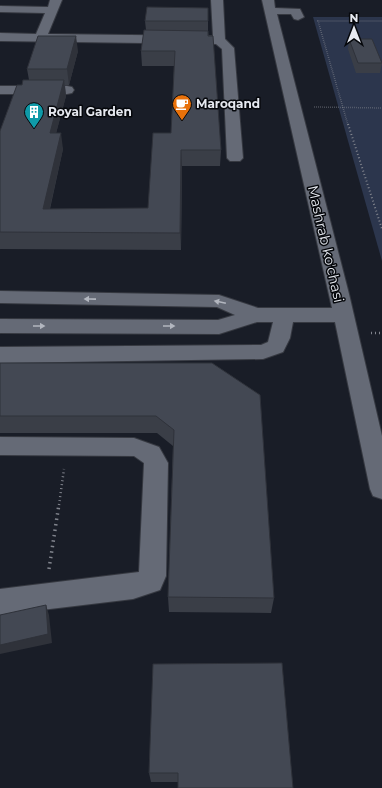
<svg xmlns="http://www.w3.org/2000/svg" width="382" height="788" font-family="Montserrat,sans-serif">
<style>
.green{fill:#2c364d}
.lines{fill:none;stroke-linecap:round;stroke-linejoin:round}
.minor-casing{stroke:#363941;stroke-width:2}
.path-far3{stroke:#81848d;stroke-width:1.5;stroke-dasharray:0.5 1.5;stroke-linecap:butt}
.path-far2{stroke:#81848d;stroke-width:2;stroke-dasharray:1 2.5;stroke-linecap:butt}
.path-far1{stroke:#81848d;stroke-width:2.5;stroke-dasharray:1 3;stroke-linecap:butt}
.path{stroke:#81848d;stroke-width:3.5;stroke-dasharray:1.5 4;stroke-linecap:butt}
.minor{fill:#656a76;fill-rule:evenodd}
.wall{fill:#3a3e47}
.shaded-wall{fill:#2f323a}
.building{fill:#434853;stroke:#2f323a}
.oneway{fill:#b2b6bf}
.labels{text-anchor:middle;stroke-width:3;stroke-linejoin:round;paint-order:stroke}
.far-poi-label{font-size:12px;font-weight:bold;fill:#e6e9f0;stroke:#06080c;text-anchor:start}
.street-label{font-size:14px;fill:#e6e9f0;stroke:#06080c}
</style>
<rect width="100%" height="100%" fill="#191d27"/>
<!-- green -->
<path class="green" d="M313 17H382V261Z"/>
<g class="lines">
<!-- minor casing -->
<g class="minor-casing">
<path id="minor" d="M50 0H62L48 34 213 36 211 0H223L225 39 234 48 243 158 240 161H230L227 158 222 49 216 44 0 41V33L36 34 45 13 0 12V6L48 7Z
M262 0H274L275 8 300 9 304 17 298 20 294 19 291 14H277L349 294 382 436V499L373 496 370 489 335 322H293L290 338 283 352 263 359 0 363V347L261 345 268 342 273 322H257L219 334 0 333V319L218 320 235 315 217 307 0 303V291L219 295 258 308H332Z
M0 86H67L72 87 74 90 72 93 67 94H0Z
M0 437 134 438 159 447 168 463 166 576 160 590 133 599 0 615V589L139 572 144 463 134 456 0 455Z"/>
</g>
<!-- path-far3 -->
<path class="path-far3" d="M314 107 382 108
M348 125 318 21H382"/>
<!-- path-far2 -->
<path class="path-far2" d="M348 124 382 229"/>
<!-- path-far1 -->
<path class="path-far1" d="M371 333H382
M59 505 64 469"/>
<!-- path -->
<path class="path" d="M49 569 59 504"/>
<!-- minor -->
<use href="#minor" class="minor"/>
</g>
<!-- wall -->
<path class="wall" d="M145 21H208V31L221 150 220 166H182L181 250 0 249V131L22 85 29 80 27 69 78 51 69 85H65L66 96 56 133 63 149 50 209 148 208 171 133 174 66H142L141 51 146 30Z
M349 39 382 63 380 73H356L348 49Z
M0 363H212L274 598 271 613 169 612 168 597 173 446 157 433H0Z
M282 663 178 782H151L149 773Z"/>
<!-- shaded-wall -->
<path class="shaded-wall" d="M76 36 78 51 69 85 67 69Z
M64 80 66 96 52 149 50 133Z
M61 133 63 149 46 225 43 209Z
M181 150 182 166 181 250 180 233Z
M46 605 49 615 52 643 0 654V645Z"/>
<!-- building -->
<path class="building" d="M147 7 208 8V21H145Z
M144 30 208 31V36H213L221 150H181L180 233 0 232V131L17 85H22L23 80H64L50 133H61L43 209 148 208 153 133H171L175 51H141Z
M38 36H76L67 69H27Z
M349 39H372L382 63H358Z
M0 363H212L260 395 274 598 168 597 174 430 156 416H0Z
M46 605 48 634 0 645V615Z
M282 663 293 788H178V773H149L153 664Z"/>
<!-- one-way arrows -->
<defs><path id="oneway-solid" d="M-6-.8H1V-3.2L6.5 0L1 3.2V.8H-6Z"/></defs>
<g class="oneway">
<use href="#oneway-solid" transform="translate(90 299) rotate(-179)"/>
<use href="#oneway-solid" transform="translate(220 302) rotate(-168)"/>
<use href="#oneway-solid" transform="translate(39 326)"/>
<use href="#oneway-solid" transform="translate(169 326)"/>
</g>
<!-- icons -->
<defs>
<g id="cafe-pin" transform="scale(1)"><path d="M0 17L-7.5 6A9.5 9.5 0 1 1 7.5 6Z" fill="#e8710a" stroke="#06080c"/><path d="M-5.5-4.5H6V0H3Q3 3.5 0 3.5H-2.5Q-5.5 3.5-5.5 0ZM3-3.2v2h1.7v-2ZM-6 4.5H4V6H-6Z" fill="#fff"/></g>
<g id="building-pin" transform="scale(1)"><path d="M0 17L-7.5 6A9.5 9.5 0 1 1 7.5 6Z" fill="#0f9aa8" stroke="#06080c"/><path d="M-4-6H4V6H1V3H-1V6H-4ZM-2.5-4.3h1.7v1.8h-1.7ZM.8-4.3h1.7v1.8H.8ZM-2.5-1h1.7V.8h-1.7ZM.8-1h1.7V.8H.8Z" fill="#fff"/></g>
</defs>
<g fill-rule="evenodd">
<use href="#cafe-pin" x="182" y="104"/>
<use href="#building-pin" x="34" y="112"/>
</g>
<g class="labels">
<!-- far-poi labels -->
<g class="far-poi-label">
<text x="196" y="108">Maroqand</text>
<text x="48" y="116">Royal Garden</text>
</g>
<!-- street labels -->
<g class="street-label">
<text transform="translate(326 244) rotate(77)" y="5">Mashrab ko'chasi</text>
</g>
</g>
<!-- north arrow -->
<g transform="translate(354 28)" stroke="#06080c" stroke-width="3" paint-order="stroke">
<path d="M0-3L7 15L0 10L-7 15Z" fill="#e6e9f0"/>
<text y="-6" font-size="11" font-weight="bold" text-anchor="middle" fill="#e6e9f0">N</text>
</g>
</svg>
